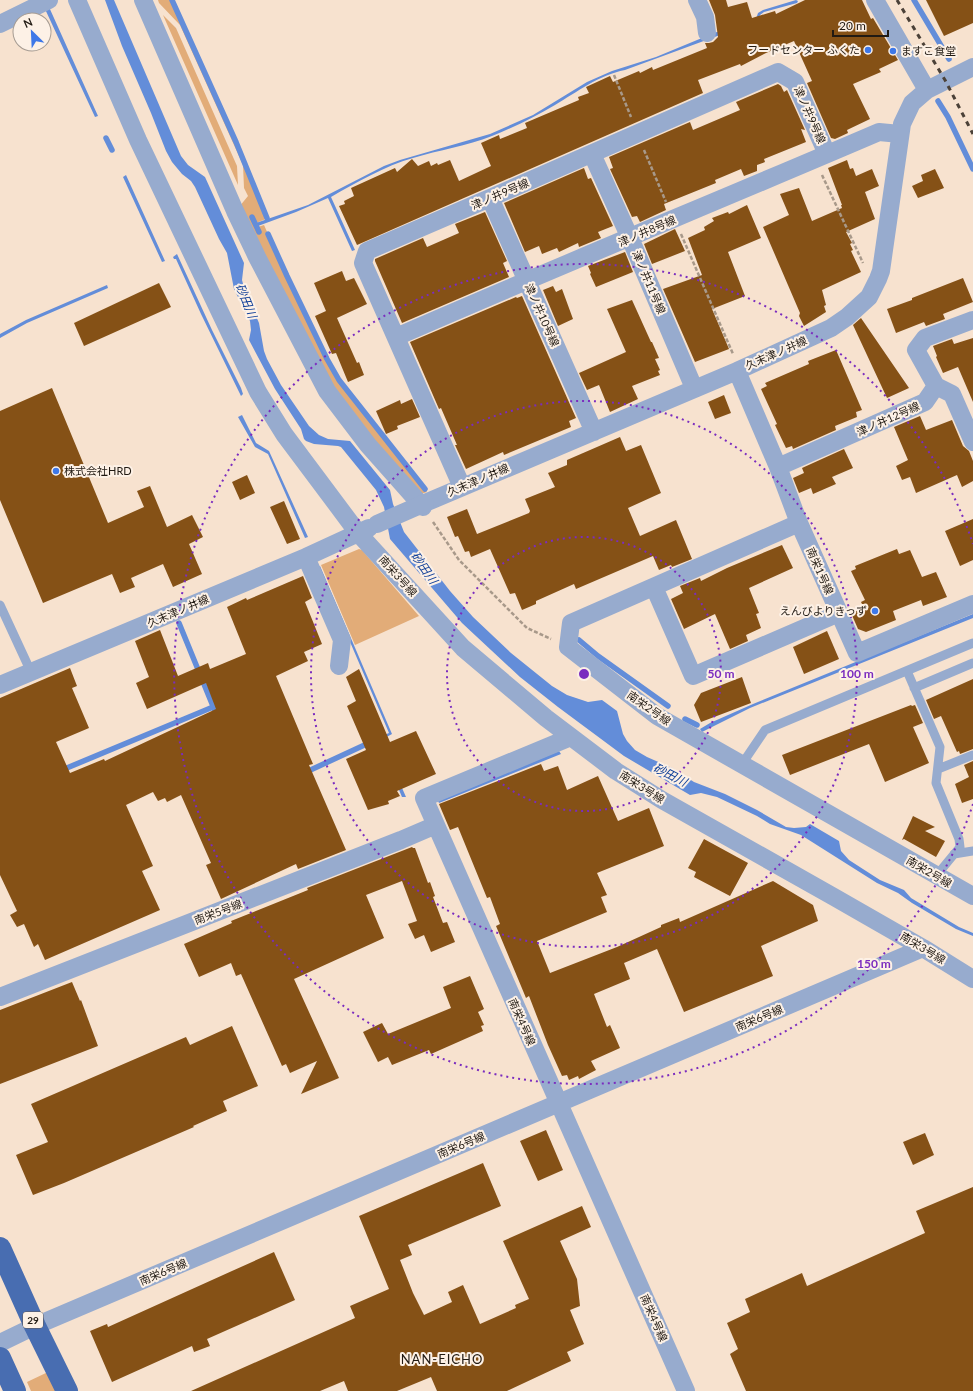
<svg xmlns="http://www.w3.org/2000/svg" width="973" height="1391" font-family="Lato,'Noto Sans JP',sans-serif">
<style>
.green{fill:#e2ac78}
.water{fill:#638dd9}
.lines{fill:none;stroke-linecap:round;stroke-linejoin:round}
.stream{stroke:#638dd9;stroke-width:5.5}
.building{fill:#855116}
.path{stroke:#a8998a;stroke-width:2.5;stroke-dasharray:4 2;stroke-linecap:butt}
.service{stroke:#97abce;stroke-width:9}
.minor{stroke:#97abce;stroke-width:18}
.trunk{stroke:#486db1;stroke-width:22}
.rail{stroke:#4b4138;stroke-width:3;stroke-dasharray:5 5;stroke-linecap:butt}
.minor-bridge{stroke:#97abce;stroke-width:18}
.ring{fill:none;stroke:#7b2cbf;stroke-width:2;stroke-dasharray:2 4}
.poi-dot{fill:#3e78e8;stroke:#fdf1e6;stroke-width:1.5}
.labels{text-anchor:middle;stroke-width:4;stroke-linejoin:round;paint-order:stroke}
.shield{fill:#fdf1e6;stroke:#635a52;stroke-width:1}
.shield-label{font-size:10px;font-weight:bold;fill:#211a13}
.poi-label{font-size:11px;fill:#211a13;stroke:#fdf1e6;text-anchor:end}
.street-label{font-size:11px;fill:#211a13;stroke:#fdf1e6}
.water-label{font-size:12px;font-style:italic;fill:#114099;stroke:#fdf1e6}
.quarter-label{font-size:13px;letter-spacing:1px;fill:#211a13;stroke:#fdf1e6}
.centre{fill:#7b2cbf;stroke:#fdf1e6;stroke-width:2}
.ring-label{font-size:12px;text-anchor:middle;font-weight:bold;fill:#7b2cbf;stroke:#fdf1e6;stroke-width:4;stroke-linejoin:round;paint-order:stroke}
</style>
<rect width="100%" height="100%" fill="#f7e2cf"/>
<!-- green -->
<path class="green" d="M158 0H171C205 72 237 145 266 219L256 223 258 227 264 225 300 306 339 382 427 492 421 494 410 485 329 385 239 207 248 196 244 188 243 165 180 25 159 3Z
M163 15 176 28 237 166 238 185Z
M359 549 362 550 419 616 355 645 321 565Z
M48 1372 57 1391H31L27 1382Z"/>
<!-- water -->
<path class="water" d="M105 0H114L181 156 188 165 205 177 244 263 242 280 245 291 259 323 264 351 267 359 281 385 309 426 319 435 328 439 350 441 390 490 393 504 404 532 450 591 473 617 511 653 552 686 567 695 588 702 602 700 617 711 623 734 627 741 635 750 647 757 672 768 694 782 725 794 757 810 786 827 794 828 806 827 810 824 839 841 841 851 849 860 880 880 904 890 911 898 959 927 973 933V936L956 929 912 903 898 893 877 883 801 835 770 824 757 816 717 797 701 793 690 795 624 756 558 707 520 677 462 623 390 539 384 507 376 490 341 447 338 446 314 444 306 441 304 439 301 429 275 389 249 340 251 330 250 321 234 289 227 253 219 239 195 187 191 181 182 174 172 162 166 151 151 113 122 46Z
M796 0 798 1 797 3 764 12 760 15 758 21 625 70C599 75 577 92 555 105 535 117 514 127 492 136 467 146 439 150 413 158 385 166 357 182 331 197L355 250 352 251 328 198 296 212 258 226 256 223 308 205 384 166 400 160 490 134 533 115 587 82 612 71 656 57 714 33 756 19 758 13 763 10Z
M49 7 98 116 95 117 45 9Z
M126 175 165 261 162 262 123 177Z
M177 254 212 330 241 388 243 394 241 396 201 314 176 259H174L173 257Z
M107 285 108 288 27 323 0 338V334L26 320Z
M242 415 256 443 269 451 308 537 305 538 268 454 255 447 238 417Z
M320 566 392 734 381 740 406 797H402L377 738 389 733 318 567Z
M973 614V618L750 708 702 732 700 729 710 723 753 704Z
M559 751 561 754 439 803 438 801Z"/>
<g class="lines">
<!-- stream -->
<path class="stream" d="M172 0 236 142 267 218
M914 0 949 59
M938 101 948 117 973 169
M106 138 112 150
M252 217 259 232
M268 234 287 276 327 359 339 380 425 489
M179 623 217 716
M579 640 598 656 668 706
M685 719 697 725
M62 770 213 707
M304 773 371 742"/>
</g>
<!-- building -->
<path class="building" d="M709 0H726L728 7 747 2 752 18 775 11 776 14 805 0H862L871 19 873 18 898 60 879 69 881 72 853 84 870 119 847 130 848 133 835 139 831 138 807 83 812 81 794 41 766 53 741 66 740 64 698 80 703 93 357 245 339 206 345 204 344 201 354 196 351 188 395 168 397 172 412 159 418 166 429 161 431 166 437 163 438 165 450 160 459 181 491 166 481 143 499 135 500 139 527 128 525 123 579 100 578 97 589 93 586 87 610 76 613 82 639 71 640 73 652 67 653 70 707 48 705 43H709L713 42 718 37 715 15Z
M926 0H973V23L944 36Z
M778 84 781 86 784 92 787 90 805 130 801 129 806 142 764 159 765 162 757 165V171L744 176 741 169 715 180 716 183 664 204 666 210 640 222 637 216 632 217 610 169 613 168 609 157 690 122 693 130 740 110 736 102Z
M847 160 850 169 853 168 856 176 872 169 879 186 865 192 875 219 846 232 852 243 850 244 853 250 851 251 861 272 822 290 826 305 824 306 826 312 804 326 799 316 800 313 763 227 789 215 780 194 799 188 812 221 842 208 841 205H842L828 168Z
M584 168 588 179 591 178 613 226 598 232 601 238 579 247 578 243 559 252 557 248 542 254 539 246 525 252 504 203Z
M935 169 944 188 918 198 912 186 923 181 921 175Z
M747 205 761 238 728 252 745 296 712 309 729 349 695 362 663 289 702 275 688 238 705 230 704 227 714 221 712 218 728 212 729 214Z
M485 212 507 261 503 263 509 277 402 323 375 261V259L423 238 427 247 459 233 455 224Z
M675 229 685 251 652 264 644 244Z
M625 252 633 272 596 287 590 274 591 273 588 266Z
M342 271 346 281 354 278 367 304 337 318 357 363 359 362 364 375 348 382 336 353 332 354 315 316 326 311 314 283Z
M963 278 973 302 943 314 945 319 926 326 924 322 896 333 887 309 912 300V298Z
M159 283 171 307 84 346 74 323Z
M553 286 556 292 562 289 573 319 558 326 543 290Z
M522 296 576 418 569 421 571 427 504 455 503 452 466 469 455 445H457L441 408 439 409 410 342 516 297 517 298Z
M632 300 651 342H652L659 358 655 359 660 370 658 371 660 375 632 386 638 399 610 412 599 385 587 390 579 373 626 352 607 309Z
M861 318 909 388 887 398 853 325Z
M973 338V402L958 367 943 373 936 357 937 356 933 346 952 339 954 344Z
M836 350 862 410 856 412 857 417 835 426 836 430 793 449 792 446 786 448 775 425 777 424 761 389 767 386 765 383 809 364 808 361Z
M52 388 108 523 144 507 137 491 150 486 167 527 192 515 203 537 189 544 202 574 173 587 163 564 131 578 135 587 120 593 112 574 43 603 0 500V411Z
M724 395 731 413 715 419 708 402Z
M412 399 420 417 397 426 398 429 386 434 376 411 400 400 401 404Z
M920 416 926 430 952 420 963 446 969 451 973 461V481L962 487 957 475 916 493 910 477 902 480 896 466 908 460 894 427Z
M620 437 626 451 641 445 661 493 628 508 640 536 676 520 692 559 672 567 671 565 659 570 653 556 576 589 574 584 536 601V604L522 610 515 593 510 594 490 549 471 557 469 551 465 552 458 536 455 537 447 517 467 509 477 534 529 513 530 511 525 499 555 487 548 473 567 465V460Z
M844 449 853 468 832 477 836 484 813 494 811 488 799 493 793 478 804 473 802 468Z
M247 475 255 493 240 500 232 482Z
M284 501 300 539 287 544 270 507Z
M973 519V560L960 566 945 531Z
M782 545 793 568 749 588 759 613 756 614 761 628 746 635 748 641 730 649 715 614 684 629 671 599 683 593 680 586 700 578 701 581 727 568Z
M897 549 899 554 910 550 922 577 936 572 947 597 923 606 921 600 893 611 896 620 866 632 858 629 851 613 864 608 861 602 865 600 851 571 856 569 855 566Z
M303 576 312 598 305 602 322 644 304 652 308 661 276 676 313 764 309 765 346 850 298 869 296 864 221 899 206 865 211 863 181 795 167 802 165 798 158 801 153 792 126 805 153 866 142 871 160 910 45 960 38 944 34 947 24 924 17 927 10 915 17 911 0 875V698L70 668 77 686 72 688 89 728 56 742 70 773 104 759 105 761 216 709 206 683 147 709 136 683 149 677 135 641 160 630 178 676 208 663 210 669 246 654 227 607 246 598 247 600Z
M827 631 839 659 804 674 793 647Z
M359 669 390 742 416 731 436 774 397 791 400 796 388 801 389 804 368 810 346 759 366 750 347 706 356 701 346 677Z
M742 677 751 703 701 722 694 705 701 693Z
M973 679V749L960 754 959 751 957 752 941 716 934 719 926 700Z
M911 705 912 706 915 705 923 723 913 727 929 763 885 782 869 744 790 775 782 755Z
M973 761V799L962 803 955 784 969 777 964 765Z
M541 764 544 771 558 766 567 790 598 776 618 821 649 808 664 846 597 873 607 895 601 897 607 912 537 941 550 973 617 947 661 927V925L679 918 680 922 773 881 813 905 818 921 761 946 773 976 684 1012 657 949 624 963 630 979 594 994 607 1027 610 1025 620 1048 591 1061 596 1070 579 1079 578 1076 569 1080 567 1075 562 1076 548 1045 529 996 526 998 496 926 500 924 490 897 487 898 458 827 450 830 439 804Z
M913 816 935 827 925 831 945 841 936 857 904 839 902 840Z
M704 839 748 863 730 896 694 877 696 872 688 868Z
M412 847 413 848H415L428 883 430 882 435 896 433 897 443 923 447 922 455 942 431 952 424 935 415 939 408 924 417 921 402 881 366 895 384 938 294 979 339 1078 301 1094 317 1061 290 1073 286 1064 282 1066 241 974 236 976 231 963 199 977 184 944 232 923 231 921 308 890 307 888Z
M470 976 484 1009 478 1012 484 1025 481 1026 483 1031 431 1054 429 1050 392 1065 388 1057 378 1062 363 1032 382 1023 388 1034 451 1008 443 987Z
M72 982 80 1001 81 1000 98 1046 0 1084V1010Z
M232 1026 258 1086 223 1101 227 1111 193 1126 194 1127 64 1183 33 1195 16 1155 48 1142 31 1104 186 1037 190 1045Z
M546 1130 563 1170 538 1181 520 1141Z
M925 1133 934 1155 913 1165 903 1142Z
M483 1163 501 1206 408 1245 412 1255 400 1260 413 1293 424 1315 452 1302 448 1292 463 1285 480 1324 516 1308 515 1305 529 1299 503 1241 582 1206 591 1227 560 1241 577 1279 580 1306 570 1310 584 1344 567 1352 571 1361 507 1391H437L431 1377 397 1391H348L344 1381 320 1391H191L355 1318 350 1306 389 1289 359 1216Z
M973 1187V1391H746L730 1354 738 1349 727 1323 750 1312 745 1299 802 1273 807 1286 925 1233 916 1211Z
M274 1252 295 1300 207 1339 210 1346 194 1352 192 1346 112 1382 90 1331 107 1324 108 1327Z"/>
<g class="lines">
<!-- path -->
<path class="path" d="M614 75 631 117
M644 150 666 202
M822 175 863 263
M681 234 733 354
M433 522 459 560 527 628 551 639"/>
<!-- service -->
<path class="service" d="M0 605 31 672
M907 671 940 747 936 783 959 839 960 847 936 876
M914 688 973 663
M742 764 765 730 973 643
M938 769 973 755
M954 854 973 851"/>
<!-- minor -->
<path class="minor" d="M77 0 138 140 258 392 284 434 358 533 463 648 546 718 616 771 662 800 834 897 923 948 973 979
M143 0 235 211 257 257 327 391 368 445 423 507
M697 0 705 17 707 33
M875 0 927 90
M0 24 49 0
M592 154 630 238 694 388
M490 198 594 432
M396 337C556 267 718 201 879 132L900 134
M737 371 778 467 799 523 857 653 973 604
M936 386 952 394 973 442
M778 467 925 402 936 386 916 350 925 338 973 320
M462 487 363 263 367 251 490 198 778 72 795 82 827 154
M425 503 737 371 831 328 847 317 869 297 878 279 881 271 902 124 912 103 927 90 973 67
M799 523 571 623 568 647 657 716 973 896
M306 557 342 640 339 666
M654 587 693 676 839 613
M0 685 306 557 369 528
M571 737 424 798 686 1391
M0 997 401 840 436 825
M0 1343 35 1326 923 948"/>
<!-- trunk -->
<path class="trunk" d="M0 1248 35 1326 67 1391
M0 1358 15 1391"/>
<!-- rail -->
<path class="rail" d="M897 0 945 80 973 134"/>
<!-- minor-bridge -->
<path class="minor-bridge" d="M377 524 425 503"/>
</g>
<!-- distance rings -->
<g class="ring">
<circle cx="584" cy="674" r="137"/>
<circle cx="584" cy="674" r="273"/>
<path d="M973 804A410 410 0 1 1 973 544"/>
</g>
<!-- markers -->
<g class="poi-dot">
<circle cx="868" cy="50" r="4"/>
<circle cx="893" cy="51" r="4"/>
<circle cx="56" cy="471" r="4"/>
<circle cx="875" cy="611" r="4"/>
</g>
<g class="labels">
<!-- shield labels -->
<rect class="shield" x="23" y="1312" width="20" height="16" rx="3"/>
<g class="shield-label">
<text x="33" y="1324">29</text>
</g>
<!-- poi labels -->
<g class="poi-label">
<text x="860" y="54">フードセンター ふくた</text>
<text x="901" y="55" text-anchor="start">ますこ食堂</text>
<text x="64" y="475" text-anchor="start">株式会社HRD</text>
<text x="867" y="615">えんびよりきっず</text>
</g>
<!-- street labels -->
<g class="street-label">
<text transform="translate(810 115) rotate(66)" y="4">津ノ井9号線</text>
<text transform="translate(500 194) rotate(-23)" y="4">津ノ井9号線</text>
<text transform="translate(647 231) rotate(-23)" y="4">津ノ井8号線</text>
<text transform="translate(649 282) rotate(67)" y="4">津ノ井11号線</text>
<text transform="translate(542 315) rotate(66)" y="4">津ノ井10号線</text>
<text transform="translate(776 353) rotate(-24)" y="4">久末津ノ井線</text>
<text transform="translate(888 419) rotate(-24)" y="4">津ノ井12号線</text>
<text transform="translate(478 480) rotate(-23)" y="4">久末津ノ井線</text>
<text transform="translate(820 571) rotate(66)" y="4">南栄1号線</text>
<text transform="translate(398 576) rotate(48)" y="4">南栄3号線</text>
<text transform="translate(178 611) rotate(-23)" y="4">久末津ノ井線</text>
<text transform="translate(649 708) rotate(35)" y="4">南栄2号線</text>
<text transform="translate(642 787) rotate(32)" y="4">南栄3号線</text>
<text transform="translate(929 872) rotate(30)" y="4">南栄2号線</text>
<text transform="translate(218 912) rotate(-21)" y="4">南栄5号線</text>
<text transform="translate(923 948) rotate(31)" y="4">南栄3号線</text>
<text transform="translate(759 1018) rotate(-23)" y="4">南栄6号線</text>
<text transform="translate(522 1022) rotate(66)" y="4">南栄4号線</text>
<text transform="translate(461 1145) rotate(-23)" y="4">南栄6号線</text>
<text transform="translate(163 1272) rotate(-23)" y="4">南栄6号線</text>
<text transform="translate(654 1318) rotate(66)" y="4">南栄4号線</text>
</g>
<!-- water labels -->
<g class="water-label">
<text transform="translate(246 301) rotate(68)" y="4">砂田川</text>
<text transform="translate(424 568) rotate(55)" y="4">砂田川</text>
<text transform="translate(670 775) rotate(27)" y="4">砂田川</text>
</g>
<!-- quarter labels -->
<g class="quarter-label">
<text x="442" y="1364">NAN-EICHO</text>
</g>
</g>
<circle cx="584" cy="674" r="6" class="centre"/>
<g class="ring-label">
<text x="721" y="678">50 m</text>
<text x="857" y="678">100 m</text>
<text x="874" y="968">150 m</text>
</g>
<!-- north arrow -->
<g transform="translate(32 32) rotate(336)"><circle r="19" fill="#fdf1e6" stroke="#a59b92"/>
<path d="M0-3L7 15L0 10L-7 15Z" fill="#3e78e8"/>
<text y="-6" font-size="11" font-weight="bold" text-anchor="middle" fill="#211a13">N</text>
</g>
<!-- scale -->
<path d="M833 30v6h55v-6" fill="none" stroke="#211a13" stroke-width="2"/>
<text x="839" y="30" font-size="12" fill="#211a13" stroke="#fdf1e6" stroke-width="3" paint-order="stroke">20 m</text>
</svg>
